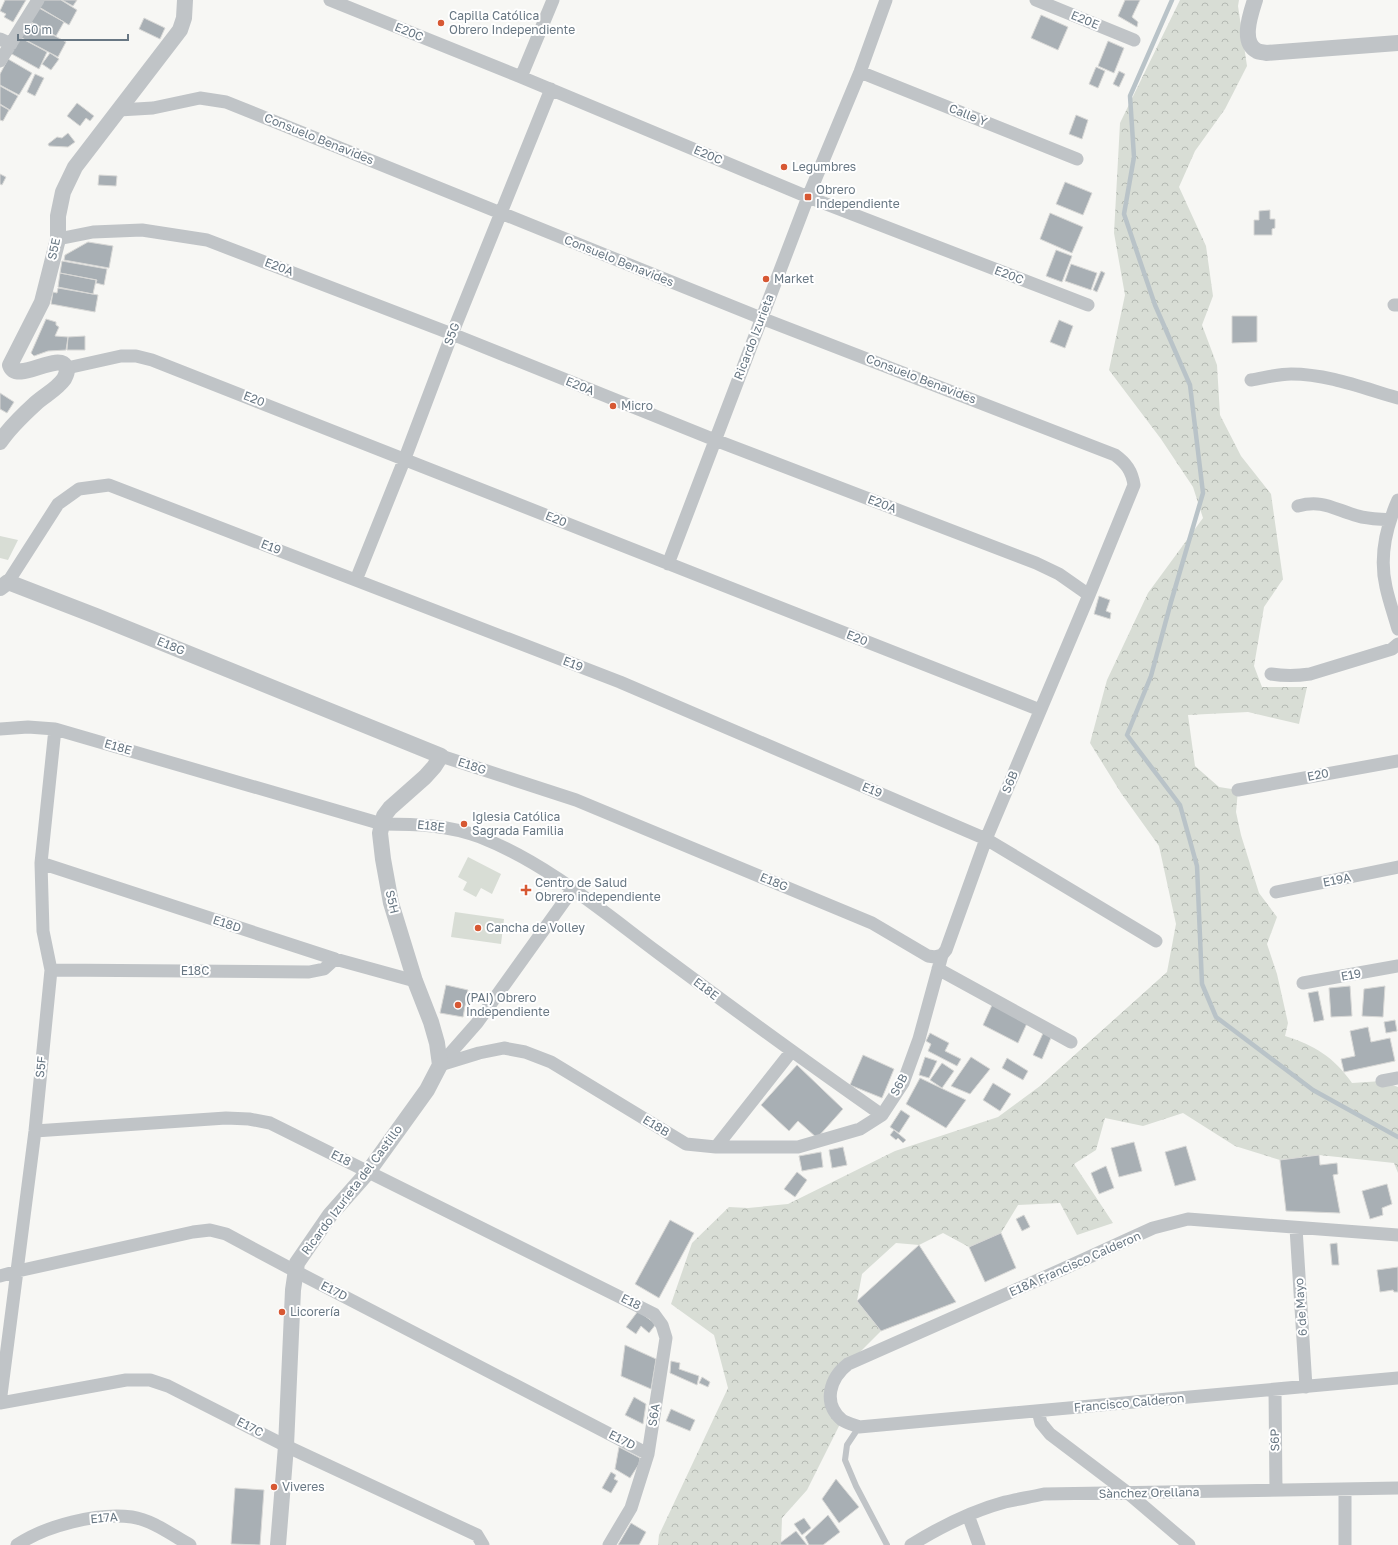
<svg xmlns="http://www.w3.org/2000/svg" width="1398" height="1545" font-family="'Golos Text',sans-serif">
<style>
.forest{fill:url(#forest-crowns)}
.pitch{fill:#d8ddd5}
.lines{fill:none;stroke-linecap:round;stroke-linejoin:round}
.stream{stroke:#b9c3c8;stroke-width:4.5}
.building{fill:#a8afb4;stroke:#d8d8d6}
.service{stroke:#c0c4c7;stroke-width:6}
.minor{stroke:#c0c4c7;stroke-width:13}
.tertiary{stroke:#c0c4c7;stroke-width:16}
.poi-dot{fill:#d75833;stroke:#fff;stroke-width:1.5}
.labels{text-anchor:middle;stroke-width:4;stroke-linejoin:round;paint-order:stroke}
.poi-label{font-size:12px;fill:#687783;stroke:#fff;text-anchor:start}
.street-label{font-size:12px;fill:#687783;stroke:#fff}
</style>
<defs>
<pattern id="forest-crowns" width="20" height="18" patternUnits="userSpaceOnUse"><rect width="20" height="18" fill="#d8ddd5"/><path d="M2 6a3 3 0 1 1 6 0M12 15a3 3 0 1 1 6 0" fill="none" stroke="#b3b8b2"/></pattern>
</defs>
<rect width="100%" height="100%" fill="#f7f7f4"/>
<!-- forest -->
<path class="forest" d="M1180 0H1239L1238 6 1247 66 1225 109 1195 151 1179 187 1206 246 1213 296 1202 325 1217 365 1220 415 1241 456 1271 494 1283 579 1264 607 1254 666 1262 687H1307L1299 724 1248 712 1188 715 1195 766 1219 787 1238 790 1236 812 1241 835 1259 893 1277 917 1267 944 1277 974 1288 1023 1285 1036C1314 1045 1334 1057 1352 1083L1382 1081 1398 1087V1173L1394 1163 1319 1155 1280 1160 1235 1146 1183 1113 1143 1126 1105 1118 1096 1150 1074 1164 1113 1223 1077 1235 1060 1203 1018 1205 1001 1233 969 1247 943 1233 919 1245 896 1243 862 1274 857 1301 881 1331 848 1364 829 1393 842 1420 807 1490 782 1518 781 1545H658L659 1535 728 1388 714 1335 671 1304 692 1243 729 1207 748 1208 788 1204 895 1151 998 1117 1040 1086 1167 972 1176 924 1159 846 1121 793 1090 743 1107 680 1148 593 1203 518 1193 487 1161 439 1109 370 1125 295 1114 233 1120 123Z"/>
<!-- pitch -->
<path class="pitch" d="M0 536 18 540 8 560 0 558Z
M468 857 501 874 492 894 481 888 476 897 463 890 467 882 458 877Z
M455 912 504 919 501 944 451 937Z"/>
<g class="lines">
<!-- stream -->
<path class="stream" d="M1172 0 1130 96 1134 157 1124 214 1155 305 1190 385 1203 493 1171 602 1151 676 1127 735 1180 805 1197 866 1202 984 1216 1017 1313 1090 1398 1137"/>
</g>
<!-- building -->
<path class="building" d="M5 0H26L13 22 4 17 6 14 0 11Z
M44 0H61L77 10 69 25 39 7Z
M62 0H77L73 6Z
M1125 0H1140L1132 17 1138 22 1137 27 1118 16Z
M39 8 64 22 56 36 31 22Z
M1041 15 1068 27 1058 50 1031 38Z
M144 18 165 28 160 39 139 29Z
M29 22 66 42 58 57 20 37Z
M19 37 47 52 39 69 10 53Z
M1108 41 1124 48 1114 73 1098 66Z
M50 53 59 59 51 70 42 64Z
M8 59 32 73 19 95 0 85V74Z
M1096 67 1105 71 1098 88 1089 84Z
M1119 71 1125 74 1119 87 1113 84Z
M35 74 44 78 35 96 27 92Z
M0 86 18 96 10 110 0 104Z
M77 103 94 116 90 121 86 118 80 126 67 116Z
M0 105 9 110 3 121 0 120Z
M1076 115 1088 120 1082 139 1069 134Z
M68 133 75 142 68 147 49 146 48 144 57 137 62 138Z
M0 174 6 177 2 185 0 184Z
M99 175 117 176 116 186 98 185Z
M1065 182 1092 193 1083 215 1056 204Z
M1270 210V219H1275V228L1272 229V235H1254V220H1259V211Z
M1050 213 1083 227 1072 253 1040 239Z
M88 242 113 246 109 268 64 260 65 255Z
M1056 250 1072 256 1062 282 1046 276Z
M62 261 107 269 104 285 96 283 97 280 60 273Z
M1071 264 1097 273 1091 290 1065 281Z
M1101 271 1105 273 1097 292 1093 290Z
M60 273 96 280 93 294 58 287Z
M58 288 98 295 95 312 51 304 53 292 57 293Z
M1232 316H1257V342L1232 343Z
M46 319 56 322V325L59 327 55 336 68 337 66 350 48 351 34 356 31 353Z
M1059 320 1073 326 1065 348 1050 342Z
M85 336V350H67L68 337Z
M0 393 14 402 7 413 0 409Z
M1099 596 1110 600 1106 611 1111 613 1110 619 1094 614Z
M446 985 468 990 463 1017 440 1013Z
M1350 986 1352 1016 1331 1017 1329 988Z
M1385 986 1383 1017 1362 1016 1364 989Z
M1318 991 1324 1020 1314 1022 1308 993Z
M993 1003 1028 1021 1018 1043 983 1025Z
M1395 1020 1397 1031 1386 1033 1384 1022Z
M1368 1027 1371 1042 1390 1038 1395 1061 1344 1072 1341 1059 1355 1056 1350 1031Z
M1045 1029 1053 1033 1042 1059 1033 1055Z
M930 1033 949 1043 945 1051 961 1059 957 1066 928 1051 931 1044 926 1041Z
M863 1055 894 1069 882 1098 850 1085Z
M925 1057 937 1061 929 1078 919 1075Z
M971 1057 990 1069 970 1094 951 1086Z
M1007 1058 1028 1071 1023 1080 1002 1068Z
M942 1063 954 1071 942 1088 930 1080Z
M797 1065 843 1109 817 1138 798 1121 789 1131 761 1105Z
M920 1078 966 1100 946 1128 906 1104Z
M993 1083 1011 1094 1000 1111 983 1100Z
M901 1110 910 1116 899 1133 890 1127Z
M894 1130 906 1140 903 1143 898 1138 896 1140 890 1135Z
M1134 1142 1142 1171 1119 1177 1111 1148Z
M1186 1146 1196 1180 1175 1186 1165 1152Z
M843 1147 847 1165 832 1168 829 1150Z
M821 1152 823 1167 802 1171 799 1156Z
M1319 1155 1320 1165 1337 1163 1338 1174 1333 1175 1340 1213 1286 1211 1280 1160Z
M1106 1166 1114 1188 1099 1194 1091 1173Z
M797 1172 807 1180 795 1197 784 1189Z
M1387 1184 1392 1204 1382 1208 1383 1215 1370 1219 1362 1191Z
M1024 1215 1030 1227 1022 1231 1016 1219Z
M670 1220 694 1233 659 1298 635 1284Z
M1001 1233 1016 1268 985 1282 969 1247Z
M1337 1243 1339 1265H1332L1330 1244Z
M919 1245 956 1302 881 1331 857 1301Z
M1398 1267V1292H1394L1393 1290 1380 1292 1377 1270Z
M638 1311 656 1324 649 1333 641 1326 636 1334 626 1327Z
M625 1345 656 1359 651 1389 621 1376Z
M671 1361 680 1363 679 1369 699 1376 697 1385 670 1373Z
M702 1377 710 1382 708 1387 699 1383Z
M634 1397 646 1404 643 1424 625 1415Z
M671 1409 695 1420 690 1431 666 1421Z
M619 1447 640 1458 639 1464 630 1478 615 1469Z
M611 1472 616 1475 614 1479 618 1481 611 1493 602 1488Z
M836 1479 859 1507 839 1523 822 1499Z
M235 1488 264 1490 260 1545 231 1544Z
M828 1515 840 1532 823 1545H809L805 1537Z
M804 1518 811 1528 802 1535 794 1524Z
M631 1523 646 1532 639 1545H618Z
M796 1531 807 1545H781L780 1543Z"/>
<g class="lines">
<!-- service -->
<path class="service" d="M859 1427 847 1445 845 1460 856 1486 887 1545"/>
<!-- minor -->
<path class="minor" d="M330 0 521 77 808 197 1088 305
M1036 0 1134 40
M0 39 11 44
M0 61 38 0
M860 72 1077 159
M521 77 553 0
M119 110 153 108 200 98 226 102 761 318 1115 455C1126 463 1132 471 1134 485L1089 595 986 839 946 950 942 955 919 1039 903 1083 882 1115 860 1129 798 1147H716L686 1144 551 1062 525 1052 504 1048 479 1053 440 1065
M58 239 93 232 142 230 207 240 452 334 715 440 1036 563 1059 574 1089 595
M1394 305H1398
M67 368 121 356H136L152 360C449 475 744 594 1040 710
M1251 380C1264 378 1278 374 1291 374 1328 374 1363 388 1398 398
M1398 500C1386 527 1379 557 1386 587 1389 601 1394 615 1398 629
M1298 506C1323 499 1335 510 1358 516 1368 519 1379 519 1389 520
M668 564 808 197 860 72 886 0
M356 580 405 458 452 334 551 89
M8 582 58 504 79 489 109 485 620 682 986 839 1156 941
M1271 674C1284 676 1296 676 1310 674L1392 649 1398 644
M0 729 28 727 55 729 382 824C416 824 448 825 480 837 546 863 601 910 657 952 731 1007 806 1062 882 1115
M55 729 41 863 43 931 51 970 35 1131 0 1403 126 1380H150L168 1386 286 1446 477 1535 483 1545
M441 756 576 800 872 923 928 956 935 957 942 955
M1238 790 1398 761
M41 863 335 959 415 981
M1276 892 1398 867
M938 969 1071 1042
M51 970 309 972 324 969 335 959
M1303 983 1398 966
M440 1065 477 1023 573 889
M1382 1081 1398 1078
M35 1131 226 1118 249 1119 270 1123 654 1314 662 1325 666 1338 648 1454 631 1508 609 1545
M716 1147 791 1052
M1296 1228 1306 1387
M1398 1235 1188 1219 1153 1228 1063 1269 848 1364C830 1378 822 1403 842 1420 847 1423 854 1425 859 1427L1398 1378
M0 1276 18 1271 193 1232 210 1230 226 1234 295 1271 648 1454
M1275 1390 1276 1490
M1038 1411 1041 1423 1050 1434 1128 1493 1189 1545
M1345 1489V1545
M968 1515 979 1545
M17 1545C45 1526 98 1512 132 1517 152 1520 172 1535 190 1545
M911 1545C940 1527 972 1511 1005 1502 1018 1499 1031 1497 1044 1494L1398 1488"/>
<!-- tertiary -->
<path class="tertiary" d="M1255 0C1251 13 1240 42 1257 51 1259 52 1263 52 1266 53L1398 43
M0 442C9 428 24 414 36 403 45 395 57 389 64 379 66 375 68 371 66 367 58 351 17 385 10 365L42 302 58 239V216L63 192 75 167 180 30 184 18 185 0
M0 588 8 582 96 616 441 756 434 767 425 777 390 808 384 816 380 833 383 859 391 903 415 981 431 1022 437 1043 440 1065 427 1090 368 1172 330 1215 297 1263 293 1290 286 1446 278 1545"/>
</g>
<!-- markers -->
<g class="poi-dot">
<circle cx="441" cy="23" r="4"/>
<circle cx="784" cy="167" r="4"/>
<rect x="804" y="193" width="8" height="8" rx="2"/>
<circle cx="766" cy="279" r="4"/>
<circle cx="613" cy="406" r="4"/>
<circle cx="464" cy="824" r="4"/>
<path d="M524 884h4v4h4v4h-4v4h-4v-4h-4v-4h4z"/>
<circle cx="478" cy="928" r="4"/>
<circle cx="458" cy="1005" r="4"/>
<circle cx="282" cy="1312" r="4"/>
<circle cx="274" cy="1487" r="4"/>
</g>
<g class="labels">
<!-- poi labels -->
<g class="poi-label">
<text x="449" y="20">Capilla Católica<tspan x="449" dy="14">Obrero Independiente</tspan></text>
<text x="792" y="171">Legumbres</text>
<text x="816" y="194">Obrero<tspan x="816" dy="14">Independiente</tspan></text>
<text x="774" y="283">Market</text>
<text x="621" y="410">Micro</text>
<text x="472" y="821">Iglesia Católica<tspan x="472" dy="14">Sagrada Familia</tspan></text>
<text x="535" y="887">Centro de Salud<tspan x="535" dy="14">Obrero independiente</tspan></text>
<text x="486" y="932">Cancha de Volley</text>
<text x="466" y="1002">(PAI) Obrero<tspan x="466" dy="14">Independiente</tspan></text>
<text x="290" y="1316">Licorería</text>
<text x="282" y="1491">Viveres</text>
</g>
<!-- street labels -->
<g class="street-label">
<text transform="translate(1085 20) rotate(22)" y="4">E20E</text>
<text transform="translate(409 32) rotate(22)" y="4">E20C</text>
<text transform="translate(968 115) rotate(22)" y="4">Calle Y</text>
<text transform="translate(319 139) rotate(22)" y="4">Consuelo Benavides</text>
<text transform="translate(708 155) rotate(23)" y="4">E20C</text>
<text transform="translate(54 249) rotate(-78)" y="4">S5E</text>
<text transform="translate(619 261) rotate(22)" y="4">Consuelo Benavides</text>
<text transform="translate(279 267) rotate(21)" y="4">E20A</text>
<text transform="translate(1009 275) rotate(21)" y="4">E20C</text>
<text transform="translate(452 334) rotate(-69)" y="4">S5G</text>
<text transform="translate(754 337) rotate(-69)" y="4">Ricardo Izurieta</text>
<text transform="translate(921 379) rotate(21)" y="4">Consuelo Benavides</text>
<text transform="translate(580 386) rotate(22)" y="4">E20A</text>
<text transform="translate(254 399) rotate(21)" y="4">E20</text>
<text transform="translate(882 504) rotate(21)" y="4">E20A</text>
<text transform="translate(556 519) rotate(22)" y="4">E20</text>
<text transform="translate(271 547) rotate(21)" y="4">E19</text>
<text transform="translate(857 638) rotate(21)" y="4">E20</text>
<text transform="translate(171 646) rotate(22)" y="4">E18G</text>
<text transform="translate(573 664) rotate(21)" y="4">E19</text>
<text transform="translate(118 747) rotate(16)" y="4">E18E</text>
<text transform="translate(472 766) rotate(18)" y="4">E18G</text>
<text transform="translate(1318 775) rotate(-11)" y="4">E20</text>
<text transform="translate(1010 782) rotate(-67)" y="4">S6B</text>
<text transform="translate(872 790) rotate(23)" y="4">E19</text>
<text transform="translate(431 826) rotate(6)" y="4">E18E</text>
<text transform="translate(1337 880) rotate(-11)" y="4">E19A</text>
<text transform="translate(774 882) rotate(22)" y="4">E18G</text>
<text transform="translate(392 902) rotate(77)" y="4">S5H</text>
<text transform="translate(227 924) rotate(18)" y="4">E18D</text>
<text x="195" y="975">E18C</text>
<text transform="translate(1351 975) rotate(-10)" y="4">E19</text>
<text transform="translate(706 989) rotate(37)" y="4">E18E</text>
<text transform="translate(41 1067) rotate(-84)" y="4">S5F</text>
<text transform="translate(899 1085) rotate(-62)" y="4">S6B</text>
<text transform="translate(656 1126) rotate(31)" y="4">E18B</text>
<text transform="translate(341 1158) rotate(27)" y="4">E18</text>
<text transform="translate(352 1190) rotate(-53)" y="4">Ricardo Izurieta del Castillo</text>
<text transform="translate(1075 1264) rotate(-24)" y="4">E18A Francisco Calderon</text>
<text transform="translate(334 1291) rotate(27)" y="4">E17D</text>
<text transform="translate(631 1302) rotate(26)" y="4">E18</text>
<text transform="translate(1301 1307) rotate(-94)" y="4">6 de Mayo</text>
<text transform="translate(1129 1403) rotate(-5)" y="4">Francisco Calderon</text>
<text transform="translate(654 1415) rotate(-81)" y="4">S6A</text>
<text transform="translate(250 1427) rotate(27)" y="4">E17C</text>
<text transform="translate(622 1440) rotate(27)" y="4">E17D</text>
<text transform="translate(1275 1440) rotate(-91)" y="4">S6P</text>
<text transform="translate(1149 1493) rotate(-1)" y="4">Sànchez Orellana</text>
<text transform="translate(104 1518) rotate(-5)" y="4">E17A</text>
</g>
</g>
<!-- scale -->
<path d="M18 34v6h110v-6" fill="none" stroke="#687783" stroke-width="2"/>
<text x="24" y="34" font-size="12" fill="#687783" stroke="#ffffff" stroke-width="3" paint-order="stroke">50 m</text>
</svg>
